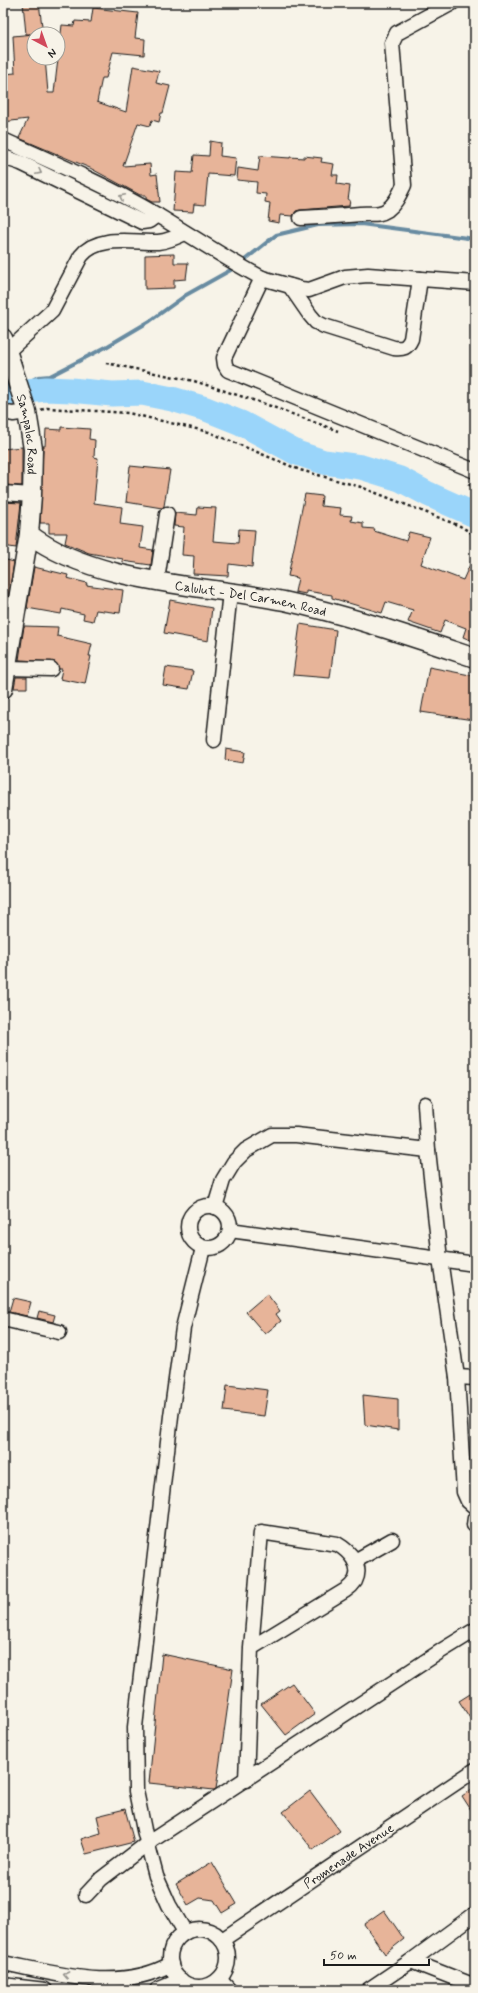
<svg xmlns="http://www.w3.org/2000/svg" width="478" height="1993" font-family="Mynerve,sans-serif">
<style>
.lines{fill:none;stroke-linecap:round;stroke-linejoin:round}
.stream{stroke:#688ba1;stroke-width:4}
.river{stroke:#9ad5fa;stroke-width:25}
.building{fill:#e7b499;stroke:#1c1c1c}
.minor-casing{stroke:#1c1c1c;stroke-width:17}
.major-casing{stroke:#1c1c1c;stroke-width:21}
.path{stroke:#1c1c1c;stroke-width:2.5;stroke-dasharray:3 3;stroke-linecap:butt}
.minor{stroke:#f7f3e8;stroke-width:14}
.major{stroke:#f7f3e8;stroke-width:18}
.oneway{stroke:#94928c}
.labels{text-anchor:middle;stroke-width:4;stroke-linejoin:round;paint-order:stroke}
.street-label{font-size:13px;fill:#1c1c1c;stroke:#f7f3e8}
</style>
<rect width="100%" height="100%" fill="#f7f3e8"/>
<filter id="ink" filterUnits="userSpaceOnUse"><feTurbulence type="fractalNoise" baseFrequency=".025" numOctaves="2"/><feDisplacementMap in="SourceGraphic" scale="8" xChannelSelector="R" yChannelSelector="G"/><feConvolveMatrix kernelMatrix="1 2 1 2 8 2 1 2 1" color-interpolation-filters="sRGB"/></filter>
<g filter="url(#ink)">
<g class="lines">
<!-- stream -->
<path class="stream" d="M23 385 38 377 50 376 106 347 150 321 186 295 236 267 276 235 318 225 361 224 475 239
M7 393 16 389"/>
<!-- river -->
<path class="river" d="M3 391 7 393 46 389 71 390 112 394 142 393 172 399 206 409 241 423 297 453 324 462 361 467 400 479 428 494 475 515"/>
</g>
<!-- building -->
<path class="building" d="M23 3H39L43 34H26Z
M93 8 138 13 135 38 145 39 144 55 113 52 106 78H102L97 102 126 112 133 66 159 71 156 83 170 86 163 113H161L159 122 152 120 150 126 138 123 123 166 150 164 151 175 157 174 160 202H152L146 199V195H140L90 168 19 138 28 119 3 122V78H5V74L15 73 13 36 34 34V58H45L48 93H54L62 25 74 26 75 21 91 22Z
M210 141 221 143 220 156 236 158 234 176 208 174 205 205 194 204 193 212 173 211 176 172 192 173 194 155 209 156Z
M260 156 290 158V157L304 158V156L322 158 321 162 334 164 332 175H338L337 184 350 186 348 200H350L349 206 300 210 296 211 293 216 280 215 279 223 268 221 270 203 265 202 266 194 256 193 257 182 237 180 238 168 258 171Z
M174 254V263H188L186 279 174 280V288L145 289V255Z
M61 427 90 429 89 439 95 440 94 457 98 458 94 503 122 507 120 524 143 527 140 548 153 550 151 565 122 561 123 559 89 553 65 543 67 533H49V523H40L43 446H45L46 429 61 430Z
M22 447V486L3 485V449Z
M130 466 170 470 164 506 162 508 126 502Z
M305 494 322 496 321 506 341 508 340 515 352 516 351 521 363 523V528L375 529 374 531 406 541 409 532 430 537 421 564 463 580 475 553V642L463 637 466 628 445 620 440 633 408 622 413 610 386 602 382 613 332 598V595L306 591V594L295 592 298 578 288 576Z
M3 502 21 503 16 548 3 546Z
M198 507 216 508 213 541 238 543 239 529 255 530 252 567 229 564 228 576 193 574 194 556 182 555 184 527 174 526 175 513 197 515Z
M3 559 14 562 7 604 3 603Z
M34 567 68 575 67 578 87 583 86 585 123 590 120 613 96 610 93 621 83 619 84 614 62 609 61 614 27 608Z
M170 600 212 608 208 641 164 633Z
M300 624 336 630 330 678 293 675Z
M24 626 58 627 57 636 92 644 89 656H91L85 684 60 679 62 669H59L55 662 19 660Z
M166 667 193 671 189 689 163 685Z
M429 667 475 676V706L473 720 421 712Z
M16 677H27V688H14Z
M226 749 245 752 243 763 225 760Z
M267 1294 280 1311 276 1314 281 1321 265 1334 246 1312Z
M13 1298 31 1302 27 1316 9 1312Z
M39 1311 55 1315 53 1322 37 1318Z
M227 1385 268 1390 264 1416 224 1411Z
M363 1395 398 1399V1430L365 1425Z
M162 1654 233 1669 216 1789 214 1790 149 1783Z
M292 1683 315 1714 286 1735 261 1704Z
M475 1691V1726L459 1701Z
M475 1787V1816L462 1796Z
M310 1791 340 1831 313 1850 283 1812Z
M125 1809 134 1842 86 1854 81 1839 101 1833 97 1816Z
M212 1862 237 1904 222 1913 214 1900 200 1898 188 1905 176 1884Z
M384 1910 404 1939 385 1954 364 1924Z"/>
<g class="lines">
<!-- minor casing -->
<g class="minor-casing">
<g id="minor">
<path d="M3 140C55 163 108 186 157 215 192 236 226 259 262 278L224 358 225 365 228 370 475 471"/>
<path d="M3 157 21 163 142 222 149 221 157 215"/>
<path d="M301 218C321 217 340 216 360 214 370 213 378 216 387 210 396 203 399 195 404 185L392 43 397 33 452 3"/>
<path d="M262 278 301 289 309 290 345 277 368 275 475 283"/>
<path d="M290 286 310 315 316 322 324 326 394 348C403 349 407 348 411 339L420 279"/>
<path d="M8 351 52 311 81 256C98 234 134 243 158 242 168 241 177 237 185 233"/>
<path d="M3 412 13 414 27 412"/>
<path d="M3 493 32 495"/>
<path d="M157 580 167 514"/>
<path d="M7 668 51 669"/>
<path d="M214 740 230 592"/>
<path d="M425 1104 428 1150 440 1259 457 1377 464 1492 468 1501 475 1507"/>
<circle cx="209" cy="1227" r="21"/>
<path d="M215 1207 223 1180 234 1162 246 1150 272 1135H296L428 1150"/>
<path d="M230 1230 475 1264"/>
<path d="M3 1319 59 1332"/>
<path d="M457 1377 475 1378"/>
<path d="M474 1525 475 1518"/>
<path d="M355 1561 392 1540"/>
<path d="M246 1780 251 1648 261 1532 337 1544C349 1551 363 1565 355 1581 353 1584 349 1588 346 1590L251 1648"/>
<path d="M86 1895 101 1879 148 1843 441 1651 475 1630"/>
<circle cx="199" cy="1958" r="29"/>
<path d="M185 1932 169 1905 156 1876 144 1830 136 1791 135 1727 171 1416 183 1328 203 1248"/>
<path id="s1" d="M222 1940 475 1770"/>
<path d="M411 1961 475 1986"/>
<path d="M3 1963C58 1974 119 1993 171 1964"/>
<path d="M219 1979 229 1990"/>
<path d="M3 1985 45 1990"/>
<path d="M157 1990 181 1980"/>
<path d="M368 1990 411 1961 475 1914"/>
</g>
</g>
<!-- major casing -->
<g class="major-casing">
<g id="major">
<path id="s2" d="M3 338 27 412 33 449 32 495 29 534 3 689"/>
<path id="s3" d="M29 534C94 584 205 585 284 601 348 615 412 637 475 658"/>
</g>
</g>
<!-- path -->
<path class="path" d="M106 363 194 381 265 404 338 431
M41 410 47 408 128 413 209 432 300 470 361 487 460 526 475 535
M468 484 475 488"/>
<!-- minor -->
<use href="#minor" class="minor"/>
<!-- major -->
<use href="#major" class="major"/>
</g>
<!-- one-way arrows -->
<defs><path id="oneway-chevron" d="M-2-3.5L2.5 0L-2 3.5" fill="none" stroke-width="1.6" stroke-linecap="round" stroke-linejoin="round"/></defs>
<g class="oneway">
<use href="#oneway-chevron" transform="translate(39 172) rotate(27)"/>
<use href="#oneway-chevron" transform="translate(122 197) rotate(-153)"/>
<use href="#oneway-chevron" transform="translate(66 1975) rotate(-169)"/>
</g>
</g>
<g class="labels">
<!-- street labels -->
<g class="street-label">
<text dy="5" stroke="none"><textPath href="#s2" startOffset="100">Sampaloc Road</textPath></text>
<text dy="5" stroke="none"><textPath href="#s3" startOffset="233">Calulut - Del Carmen Road</textPath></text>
<text dy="5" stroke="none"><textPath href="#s1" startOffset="152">Promenade Avenue</textPath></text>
</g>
</g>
<!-- margin -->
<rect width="478" height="1993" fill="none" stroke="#f7f3e8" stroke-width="16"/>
<rect x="8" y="8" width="462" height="1977" fill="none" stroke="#1c1c1c" stroke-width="1.5" filter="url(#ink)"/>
<!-- north arrow -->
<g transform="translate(46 46) rotate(139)"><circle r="19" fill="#f7f3e8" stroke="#9f9d96"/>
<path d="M0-3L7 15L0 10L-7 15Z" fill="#d1495b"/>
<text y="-6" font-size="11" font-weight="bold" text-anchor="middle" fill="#1c1c1c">N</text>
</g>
<!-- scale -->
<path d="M324 1959v6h105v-6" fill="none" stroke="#1c1c1c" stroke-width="2"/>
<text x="330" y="1959" font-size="12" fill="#1c1c1c" stroke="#f7f3e8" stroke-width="3" paint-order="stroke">50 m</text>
</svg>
